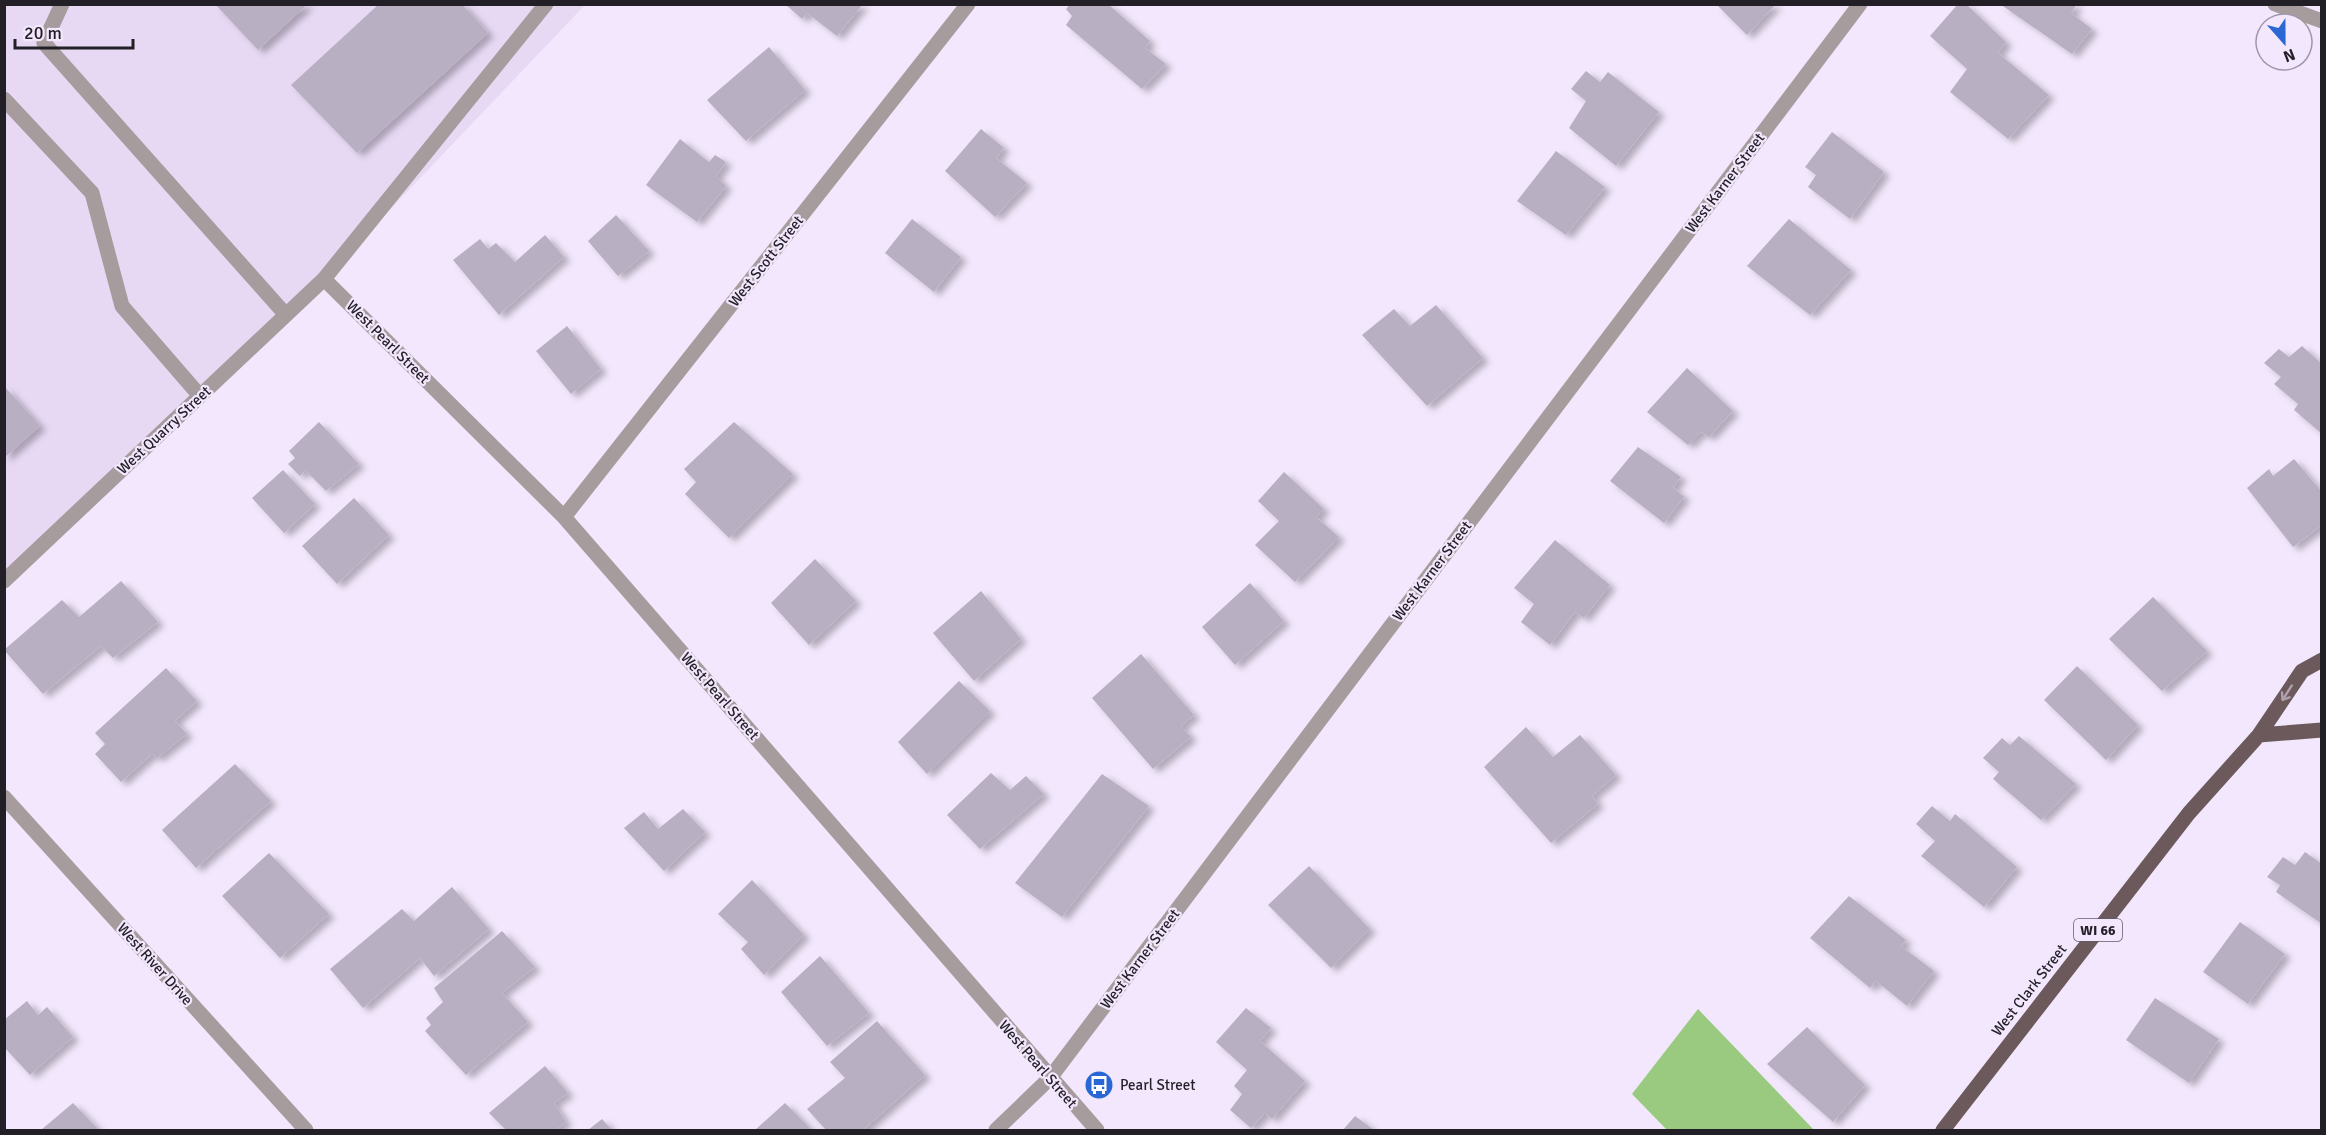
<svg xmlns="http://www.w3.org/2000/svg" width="2326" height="1135" font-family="Signika,sans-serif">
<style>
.built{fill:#e7d9f4}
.green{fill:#99ca80}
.building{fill:#b9afc2;filter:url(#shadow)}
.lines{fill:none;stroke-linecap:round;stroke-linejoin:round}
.minor{stroke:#a69b9d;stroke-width:15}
.major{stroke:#6c595c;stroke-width:15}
.oneway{stroke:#afa0ac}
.labels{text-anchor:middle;stroke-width:4.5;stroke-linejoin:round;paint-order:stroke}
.shield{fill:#f2e7fc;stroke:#615b67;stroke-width:1.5}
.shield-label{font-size:14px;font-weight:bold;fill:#231f27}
.street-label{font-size:15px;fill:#231f27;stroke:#f2e7fc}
.poi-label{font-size:15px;fill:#231f27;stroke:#f2e7fc;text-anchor:start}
</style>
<defs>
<filter id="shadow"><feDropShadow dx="6" dy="4" stdDeviation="3" flood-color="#0004"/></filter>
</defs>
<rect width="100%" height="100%" fill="#f2e7fc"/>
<!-- built -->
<path class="built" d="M5 5H585L324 279 5 581Z"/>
<!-- green -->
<path class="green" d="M1698 1009 1814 1130H1667L1632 1094Z"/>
<!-- building -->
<path class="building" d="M215 4H308L258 50Z
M379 4H462L488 33 357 153 291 85Z
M785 4H863L837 36 807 13 802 19Z
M1070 4H1108L1150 41 1145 48 1166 64 1142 89 1066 25 1072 16 1066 9Z
M1716 4H1776L1747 35Z
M1958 4H1966L2006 42 1998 53 2049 95 2008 139 1950 92 1967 69 1930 36Z
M2000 4H2077L2071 13 2092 29 2072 54Z
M769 47 805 90 746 141 707 100Z
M1586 71 1600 82 1608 72 1659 112 1616 166 1569 128 1586 101 1571 89Z
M981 129 1004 148 996 158 1027 183 995 217 945 171Z
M1832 132 1884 172 1850 219 1808 187 1816 175 1805 167Z
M680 139 709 162 715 155 726 162 716 176 726 186 697 222 646 185Z
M1556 151 1605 187 1566 235 1517 201Z
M616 215 649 251 618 276 588 241Z
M912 219 961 257 934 292 885 253Z
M1789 219 1851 270 1810 315 1747 266Z
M545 235 564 257 499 315 453 260 480 239 488 249 496 243 515 262Z
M1436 305 1483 358 1427 406 1362 335 1394 309 1410 326Z
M567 326 601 369 571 394 536 351Z
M2302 346 2322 364V434L2294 410 2298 404 2274 384 2281 377 2264 363 2279 349 2289 357Z
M1687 368 1733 411 1709 437 1701 432 1688 445 1647 412Z
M4 386 40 426 4 458Z
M319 422 359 464 326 491 305 470 300 476 288 464 295 458 289 451Z
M734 422 793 474 729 538 685 494 696 482 684 469Z
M1638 447 1681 477 1673 487 1684 497 1664 523 1610 481Z
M2294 459 2322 492V525L2293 547 2247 488 2269 469 2273 476Z
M283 470 315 504 284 533 252 498Z
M1284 472 1324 509 1316 517 1339 537 1295 582 1255 545 1279 521 1258 501Z
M354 498 389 535 337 584 302 546Z
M1555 540 1610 585 1584 618 1575 612 1550 645 1521 622 1534 604 1514 588Z
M815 559 856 601 809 645 771 603Z
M121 581 158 622 113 658 101 646 43 694 4 650 62 600 79 617Z
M1250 583 1284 621 1235 665 1202 627Z
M981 591 1021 639 974 681 933 633Z
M2153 597 2207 651 2162 691 2109 639Z
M1141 654 1194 715 1181 726 1191 737 1153 769 1092 698Z
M2077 666 2138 725 2106 760 2044 700Z
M166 668 197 701 175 721 187 734 157 758 152 754 121 782 95 754 105 744 95 733Z
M959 681 990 711 927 774 898 742Z
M1526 727 1553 757 1580 735 1616 775 1592 796 1598 804 1551 843 1484 767Z
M2019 736 2076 784 2041 820 1993 779 1999 772 1983 758 2002 738 2010 745Z
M235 764 271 801 196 868 162 830Z
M991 773 1010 790 1026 776 1044 794 980 849 947 815Z
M1102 774 1149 806 1062 917 1015 883Z
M1932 806 1950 821 1955 814 2017 867 1984 907 1921 856 1935 841 1916 824Z
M683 809 705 832 664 871 624 828 644 812 658 829Z
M2305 852 2322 864V924L2276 892 2280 885 2267 877 2283 857 2295 865Z
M269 853 329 914 280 958 222 896Z
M1309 866 1370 929 1331 968 1268 905Z
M752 880 804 935 764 975 741 949 748 942 718 914Z
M452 887 489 929 434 976 420 958 363 1008 330 969 402 909 414 921Z
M1849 896 1906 940 1901 946 1934 971 1907 1006 1876 981 1870 988 1810 938Z
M2240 922 2285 954 2248 1004 2203 972Z
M502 931 535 967 502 993 528 1022 466 1075 425 1031 431 1025 426 1018 443 1002 434 988Z
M820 956 869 1013 827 1046 781 992Z
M2155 998 2219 1039 2189 1083 2126 1040Z
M27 1001 38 1015 47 1007 73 1037 30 1075 4 1047V1020Z
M1246 1008 1271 1028 1260 1041 1305 1081 1272 1119 1265 1113 1251 1128 1230 1110 1242 1094 1234 1086 1247 1070 1216 1042Z
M877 1021 925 1075 863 1130H826L807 1109 845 1078 830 1062Z
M1807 1027 1865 1085 1833 1122 1767 1064Z
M545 1066 568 1093 554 1103 566 1122 556 1130H506L489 1113Z
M73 1103 99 1130H41Z
M785 1103 812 1130H755Z
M1355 1116 1374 1130H1343Z
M602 1119 612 1130H588Z"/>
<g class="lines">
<!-- minor -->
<path class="minor" d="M62 4 44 43 286 315
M2275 4 2322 21
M4 99 92 193 122 306 200 396
M324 279 564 517 1097 1130
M564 517 968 4
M4 581 324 279 546 4
M4 797 306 1130
M996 1130 1050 1078 1860 4"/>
<!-- major -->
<path class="major" d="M2259 735 2322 730
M1943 1130 2189 813 2259 735 2302 671 2322 660"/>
</g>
<!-- one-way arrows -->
<defs><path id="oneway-shaft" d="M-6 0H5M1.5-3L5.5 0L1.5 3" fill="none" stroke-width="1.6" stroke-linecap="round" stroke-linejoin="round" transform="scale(1.5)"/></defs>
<use class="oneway" href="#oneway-shaft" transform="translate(2287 693) rotate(123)"/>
<!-- icons -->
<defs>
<g id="bus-disc" transform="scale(1.5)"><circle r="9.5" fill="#2a67d4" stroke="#f2e7fc"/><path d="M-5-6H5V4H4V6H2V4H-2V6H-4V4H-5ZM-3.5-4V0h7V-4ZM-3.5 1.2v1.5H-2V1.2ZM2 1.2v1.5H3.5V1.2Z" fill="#fff"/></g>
</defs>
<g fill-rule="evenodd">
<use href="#bus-disc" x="1099" y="1085"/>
</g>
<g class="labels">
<!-- shield labels -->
<rect class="shield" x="2074" y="919" width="48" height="22" rx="4.5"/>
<g class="shield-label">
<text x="2098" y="935">WI 66</text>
</g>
<!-- street labels -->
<g class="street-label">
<text transform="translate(1725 183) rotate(-53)" y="5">West Karner Street</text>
<text transform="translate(766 261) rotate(-52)" y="5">West Scott Street</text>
<text transform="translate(388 342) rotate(45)" y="5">West Pearl Street</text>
<text transform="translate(164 430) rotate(-43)" y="5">West Quarry Street</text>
<text transform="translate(1432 571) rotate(-53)" y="5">West Karner Street</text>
<text transform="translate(720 696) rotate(49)" y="5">West Pearl Street</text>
<text transform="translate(1140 959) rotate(-53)" y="5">West Karner Street</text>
<text transform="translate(155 964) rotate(48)" y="5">West River Drive</text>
<text transform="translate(2029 990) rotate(-52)" y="5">West Clark Street</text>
<text transform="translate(1038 1064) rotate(49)" y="5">West Pearl Street</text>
</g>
<!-- poi labels -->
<g class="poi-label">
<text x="1120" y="1090">Pearl Street</text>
</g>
</g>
<!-- border -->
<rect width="2326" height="1135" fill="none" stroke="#231f27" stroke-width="12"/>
<!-- north arrow -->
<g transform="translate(2284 42) rotate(159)"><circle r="28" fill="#f2e7fc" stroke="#9f97a7" stroke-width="1.5"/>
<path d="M0-4.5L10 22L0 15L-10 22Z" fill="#2a67d4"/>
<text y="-9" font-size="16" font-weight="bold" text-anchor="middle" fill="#231f27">N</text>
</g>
<!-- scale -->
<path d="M15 39v9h118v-9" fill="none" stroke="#231f27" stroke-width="3"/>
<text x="24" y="39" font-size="18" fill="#231f27" stroke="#f2e7fc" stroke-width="4.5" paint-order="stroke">20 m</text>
</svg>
